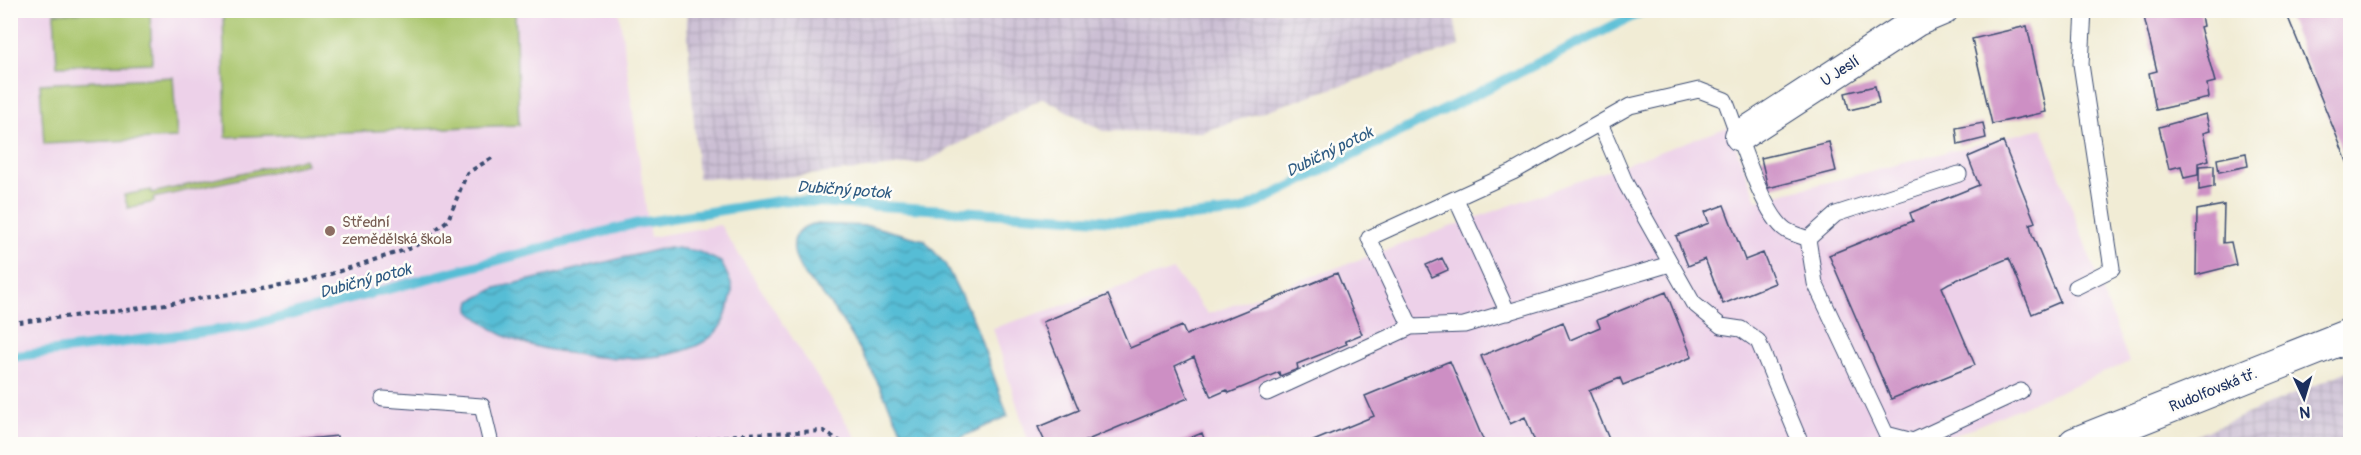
<svg xmlns="http://www.w3.org/2000/svg" width="2361" height="455" font-family="Pangolin,sans-serif">
<style>
.built{fill:#edd1e9}
.industrial{fill:url(#industrial-grid)}
.park{fill:#a9c56c;stroke:#627a65;stroke-width:1.5}
.water{fill:url(#water-waves);stroke:#39769a;stroke-width:1.5}
.lines{fill:none;stroke-linecap:round;stroke-linejoin:round}
.stream{stroke:#57bdd5;stroke-width:10}
.building{fill:#cd8fc4}
.service-casing{stroke:#3b4b70;stroke-width:17}
.minor-casing{stroke:#3b4b70;stroke-width:32}
.secondary-casing{stroke:#3b4b70;stroke-width:35}
.path{stroke:#3b4b70;stroke-width:4;stroke-dasharray:4.5 4.5;stroke-linecap:butt}
.service{stroke:#fff;stroke-width:15}
.minor{stroke:#fff;stroke-width:30}
.secondary{stroke:#fff;stroke-width:33}
.education-dot{fill:#8d6e63;stroke:#fdfcf7;stroke-width:2}
.labels{text-anchor:middle;stroke-width:5;stroke-linejoin:round;paint-order:stroke}
.street-label{font-size:15px;fill:#1b2f5e;stroke:#fdfcf7}
.education-label{font-size:15px;fill:#785e54;stroke:#fdfcf7;text-anchor:start}
.water-label{font-size:16px;font-style:italic;fill:#2d5a82;stroke:#fdfcf7}
</style>
<defs>
<pattern id="industrial-grid" width="8" height="8" patternUnits="userSpaceOnUse" patternTransform="scale(1.5)"><rect width="8" height="8" fill="#ccbfd4"/><path d="M0 4h8M4 0v8" fill="none" stroke="#afa4b8"/></pattern>
<pattern id="water-waves" width="16" height="10" patternUnits="userSpaceOnUse" patternTransform="scale(1.5)"><rect width="16" height="10" fill="#57bdd5"/><path d="M0 5q4-4 8 0t8 0" fill="none" stroke="#479ab0"/></pattern>
</defs>
<rect width="100%" height="100%" fill="#fdfcf7"/>
<filter id="ink" filterUnits="userSpaceOnUse"><feTurbulence type="fractalNoise" baseFrequency=".0167" numOctaves="2"/><feDisplacementMap in="SourceGraphic" scale="12" xChannelSelector="R" yChannelSelector="G"/><feConvolveMatrix kernelMatrix="1 2 1 2 8 2 1 2 1" color-interpolation-filters="sRGB"/></filter>
<filter id="wash" filterUnits="userSpaceOnUse"><feTurbulence type="fractalNoise" baseFrequency=".008" numOctaves="4" result="noise"/><feDisplacementMap in="SourceGraphic" scale="24" xChannelSelector="R" yChannelSelector="G"/><feGaussianBlur stdDeviation="1.35" result="paint"/><feColorMatrix in="noise" values="0 0 0 0 0 0 0 0 0 0 0 0 0 0 0 0 0 1.4 0 .05"/><feComposite in="paint" operator="in"/></filter>
<g filter="url(#wash)">
<rect width="100%" height="100%" fill="#f1ecd5"/>
<!-- built -->
<path class="built" d="M10 11H619L650 237 720 225 860 444H11Z
M1728 127 1757 200 2042 128 2129 362 1934 444H1029L993 328 1173 270 1208 314Z"/>
<!-- industrial -->
<path class="industrial" d="M1453 11 1459 46 1202 132 1103 131 1043 98 924 163 769 179 698 178 686 11Z
M2350 370V444H2176Z"/>
<!-- park -->
<path class="park" d="M150 11 152 63 57 66 54 13Z
M223 11H515L519 125 226 137Z
M173 77 177 138 44 144 40 84Z
M304 159 306 164 153 198 154 202 128 208 124 195 151 190 152 193Z"/>
<!-- water -->
<path class="water" d="M812 224 871 226 924 240 945 264 974 321 1008 416 947 444H913L905 437C880 388 857 335 821 293 810 282 796 267 794 251 792 237 799 228 812 224Z
M669 247 697 251 721 262C725 270 730 279 732 287 734 295 728 306 726 314 708 381 544 358 499 333 489 327 479 318 469 311L471 301 496 288Z"/>
<g class="lines">
<!-- stream -->
<path class="stream" d="M10 357 248 326 634 224 785 200 1133 222 1241 211 1645 10"/>
</g>
<g id="blocks">
<!-- building -->
<path class="building" d="M2167 10H2200L2203 26 2200 27 2215 82 2207 84 2209 98 2156 110 2149 73 2157 71 2144 17Z
M2285 10H2350V163L2348 164Z
M2027 26 2046 112 1992 124 1972 39Z
M1875 86 1879 103 1849 110 1845 93Z
M2206 114 2210 131 2203 133 2209 160 2198 163V175L2184 178 2181 166 2169 169 2159 127Z
M1983 123 1986 138 1958 145 1956 128Z
M1829 142 1836 171 1768 188 1761 158Z
M2003 142 2035 222 2030 224 2032 234 2060 302 2032 314 2009 258 1949 283 1942 287 1975 365 1891 399 1829 255 1913 221 1910 213 1979 185 1968 157Z
M2246 153 2248 166 2219 172 2217 159Z
M2214 165V187L2199 190V166Z
M1724 205 1745 260 1763 253 1775 283 1723 304 1705 259 1688 266 1676 236 1709 223 1705 212Z
M2224 205 2223 243 2231 242 2236 265 2196 275 2197 210Z
M1442 258 1448 270 1432 277 1426 265Z
M1337 273 1362 334 1345 341 1347 344 1297 364 1298 369 1280 376 1279 372 1229 393 1227 390 1211 397 1194 357 1175 366 1188 398 1078 444H1046L1038 427 1079 410 1043 322 1108 295 1130 348 1182 326 1186 335Z
M1666 292 1692 357 1623 385 1620 378 1589 391 1611 444H1536L1525 417 1510 424 1481 356 1563 322 1570 340 1600 327 1597 320Z
M1450 361 1485 444H1306L1374 416 1365 396Z
M1202 433 1206 444H1175Z
M337 436 338 444H269V443Z"/>
</g>
</g>
<g filter="url(#ink)">
<use href="#blocks" fill-opacity="0" stroke="#3b4b70" stroke-width="1.5"/>
<g class="lines">
<!-- service casing -->
<g class="service-casing">
<path id="service" d="M1600 123 1626 184 1693 303 1721 326 1741 329 1758 341 1801 444
M1959 174 1836 214 1808 239 1815 283 1886 434 1913 441 2021 391
M1456 199 1508 313
M2076 287 2112 269 2081 64 2084 10
M1411 327 1369 238 1513 172 1630 106 1699 90 1725 100C1737 129 1762 214 1786 230 1792 234 1801 236 1808 239
M1267 393 1411 327 1464 325 1670 264
M383 399 482 406 491 444"/>
</g>
<!-- minor casing -->
<g class="minor-casing">
<path id="minor" d="M1740 136 1917 21 1943 10"/>
</g>
<!-- secondary casing -->
<g class="secondary-casing">
<path id="secondary" d="M2075 444 2350 335"/>
</g>
<!-- path -->
<path class="path" d="M10 323 134 309 306 282 414 247 448 220 467 173 492 158
M670 444 744 434 824 431 844 444"/>
<!-- service -->
<use href="#service" class="service"/>
<!-- minor -->
<use href="#minor" class="minor"/>
<!-- secondary -->
<use href="#secondary" class="secondary"/>
</g>
</g>
<!-- markers -->
<circle class="education-dot" cx="330" cy="231" r="6"/>
<g class="labels">
<!-- street labels -->
<g class="street-label">
<text transform="translate(1840 71) rotate(-33)" y="5">U Jeslí</text>
<text transform="translate(2213 390) rotate(-22)" y="5">Rudolfovská tř.</text>
</g>
<!-- education labels -->
<g class="education-label">
<text x="342" y="227">Střední<tspan x="342" dy="17">zemědělská škola</tspan></text>
</g>
<!-- water labels -->
<g class="water-label">
<text transform="translate(1329 151) rotate(-26)" y="6">Dubičný potok</text>
<text transform="translate(844 189) rotate(4)" y="6">Dubičný potok</text>
<text transform="translate(365 280) rotate(-15)" y="6">Dubičný potok</text>
</g>
</g>
<!-- margin -->
<rect width="2361" height="455" fill="none" stroke="#fdfcf7" stroke-width="36"/>
<!-- north arrow -->
<g transform="translate(2304 398) rotate(176)" stroke="#fdfcf7" stroke-width="4.5" paint-order="stroke">
<path d="M0-4.5L10 22L0 15L-10 22Z" fill="#1b2f5e"/>
<text y="-9" font-size="16" font-weight="bold" text-anchor="middle" fill="#1b2f5e">N</text>
</g>
</svg>
